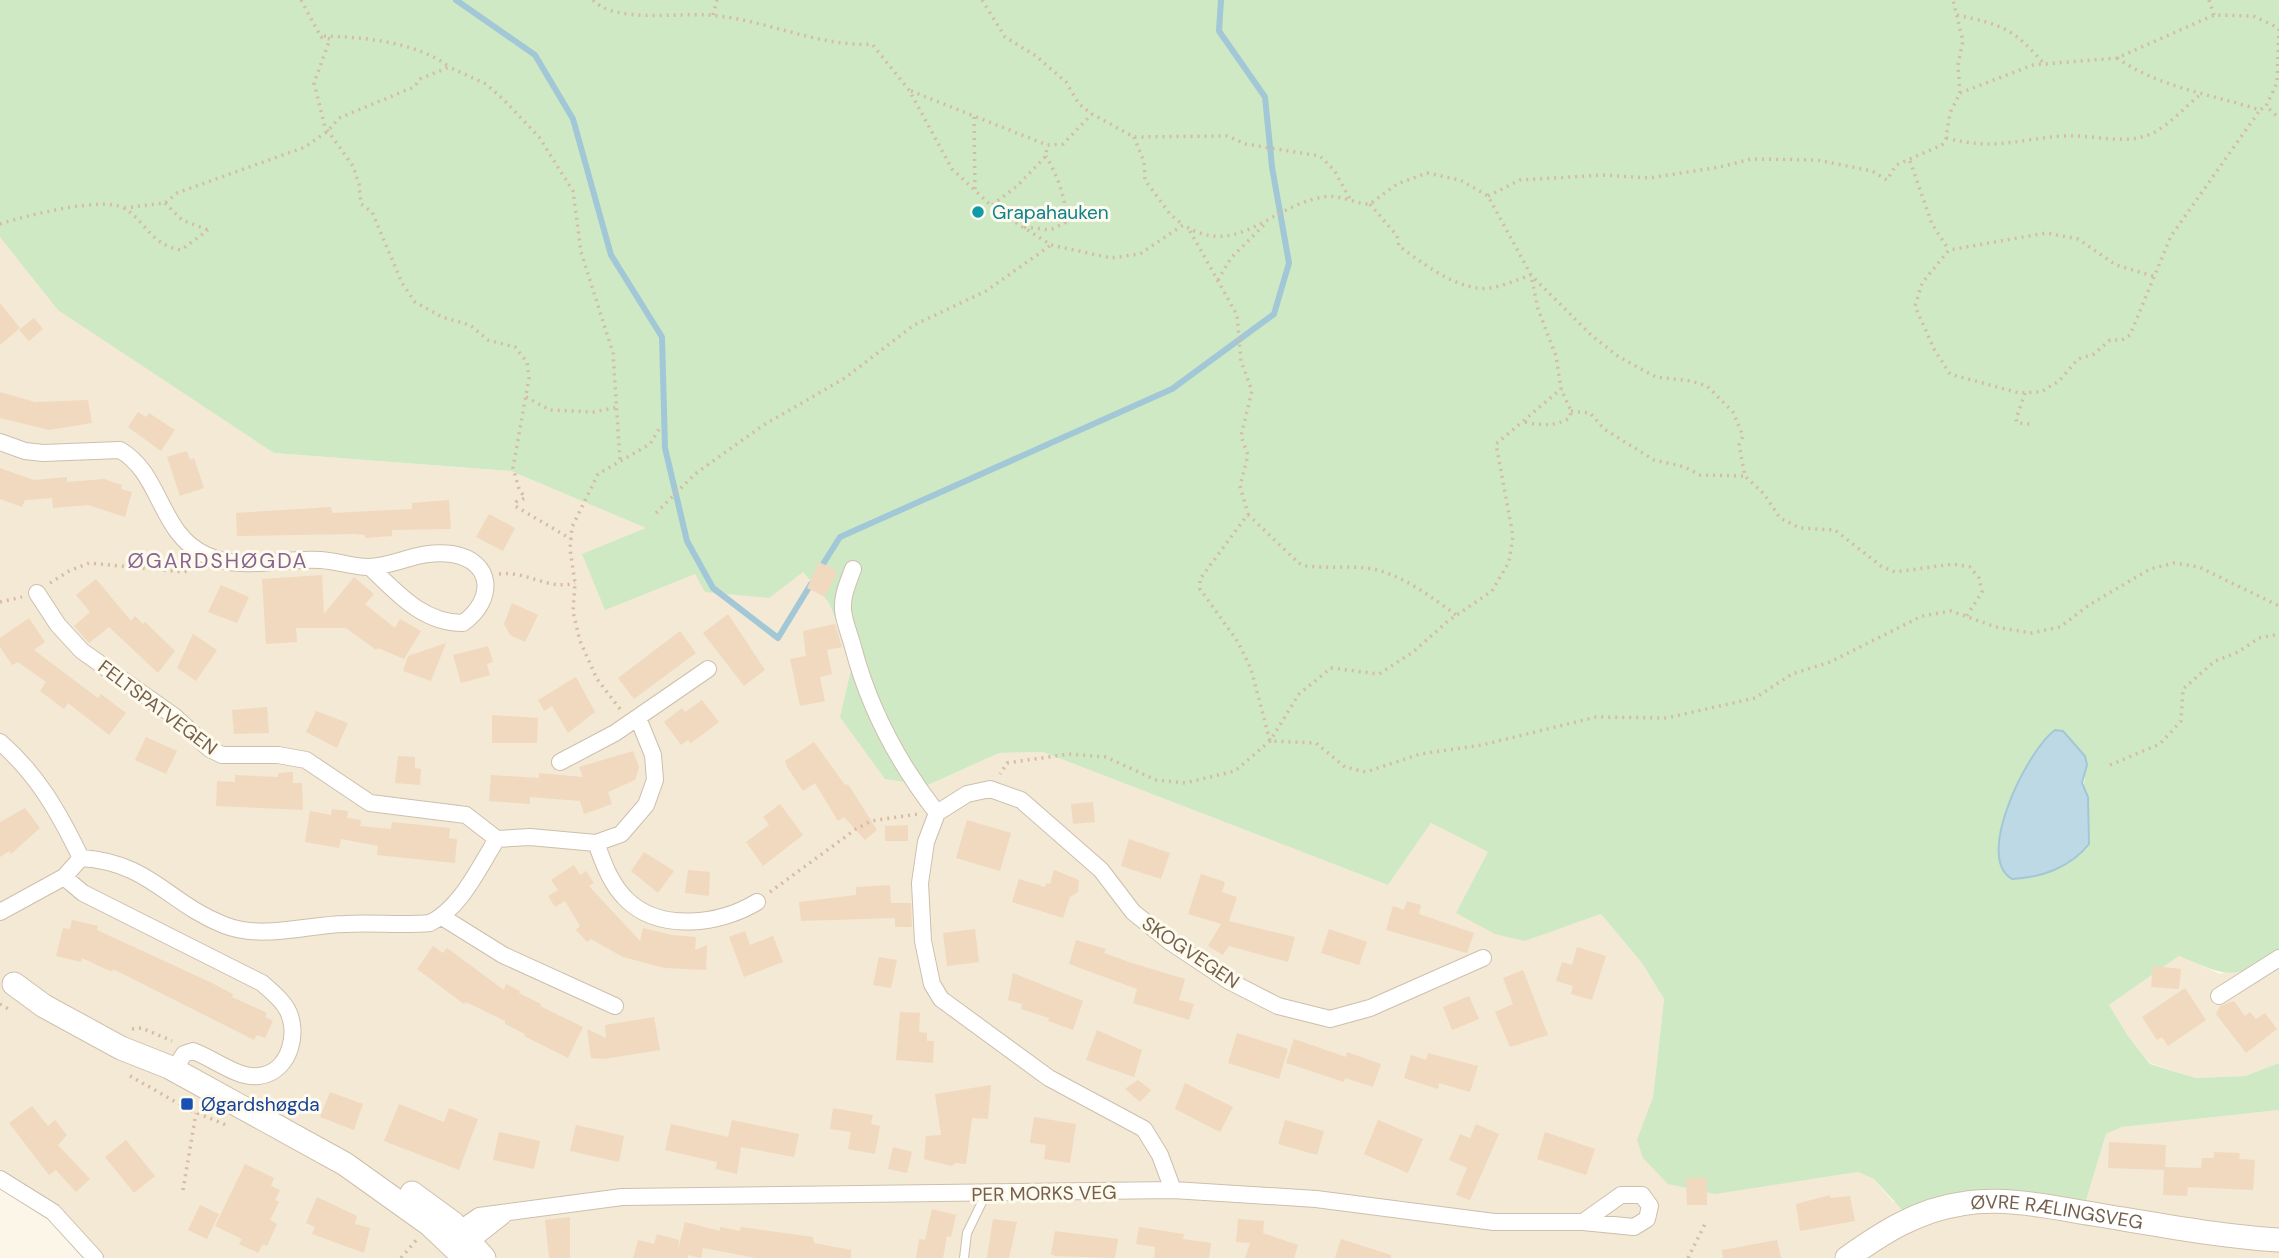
<svg xmlns="http://www.w3.org/2000/svg" width="2279" height="1258" font-family="'DM Sans',sans-serif">
<style>
.residential{fill:#f3e9d5}
.green{fill:#cfe9c5;fill-rule:evenodd}
.water{fill:#bcd9e5;stroke:#a2c7d6;stroke-width:2}
.lines{fill:none;stroke-linecap:round;stroke-linejoin:round}
.stream{stroke:#a2c7d6;stroke-width:6}
.building{fill:#f0d9bf}
.service-casing{stroke:#cdbfad;stroke-width:10}
.minor-casing{stroke:#cdbfad;stroke-width:18}
.secondary-casing{stroke:#d0c0ab;stroke-width:25}
.path{stroke:#d5bca2;stroke-width:3.5;stroke-dasharray:2 5;stroke-linecap:butt}
.service{stroke:#fff;stroke-width:8}
.minor{stroke:#fff;stroke-width:16}
.secondary{stroke:#fff;stroke-width:23}
.culture-dot{fill:#0f9aa8;stroke:#fefaed;stroke-width:2.5}
.transit-dot{fill:#1a4fb4;stroke:#fefaed;stroke-width:2.5}
.labels{text-anchor:middle;stroke-width:6;stroke-linejoin:round;paint-order:stroke}
.culture-label{font-size:19px;fill:#0d838f;stroke:#fefaed;text-anchor:start}
.street-label{font-size:19px;fill:#745f4c;stroke:#fefaed}
.transit-label{font-size:19px;fill:#164399;stroke:#fefaed;text-anchor:start}
.neighbourhood-label{font-size:21px;letter-spacing:2px;fill:#876490;stroke:#fefaed}
</style>
<rect width="100%" height="100%" fill="#fbf6e7"/>
<!-- residential -->
<path class="residential" d="M0 237 274 453 511 471 649 529 803 572 829 603 853 662 928 785 999 753 1043 752 1388 885 1431 823 1488 852 1525 941 1601 914 1642 963 1664 999 1653 1097 1640 1139 1813 1179 1858 1172 1874 1179 1893 1202 1997 1204 2081 1217 2106 1134 2122 1127 2279 1110V1258H91L65 1225 0 1178Z
M2279 954V1063L2245 1076 2196 1078 2150 1063 2128 1036 2109 1005 2179 956 2220 974Z"/>
<!-- green -->
<path class="green" d="M0 0H2279V954C2233 981 2226 976 2179 956L2109 1005 2128 1036 2150 1064 2196 1078 2245 1076 2279 1063V1110L2122 1127 2106 1134 2081 1217 2047 1205 1906 1214 1874 1179 1858 1172 1715 1194 1668 1184 1643 1158 1637 1140 1653 1097 1664 999 1642 963 1601 914 1525 941 1495 934 1456 913 1488 852 1431 823 1388 885 1043 752 999 753 928 785 885 779 840 717 853 662 829 603 803 572 769 598 705 592 695 574 605 610 582 554 646 528 511 471 274 453 58 310 0 237ZM2063 731 2079 749 2085 777 2083 789 2088 797 2089 843 2036 877 2012 879C2000 867 2001 863 2000 846 1999 798 2033 765 2063 731Z"/>
<!-- water -->
<path class="water" d="M2055 730 2063 731 2085 756 2087 765 2082 783 2088 797 2089 844C2071 867 2041 878 2012 879 1973 857 2029 748 2055 730Z"/>
<g class="lines">
<!-- stream -->
<path class="stream" d="M456 0 535 55 573 119 611 255 662 337 665 448 687 541 713 588 778 638 811 584
M820 569 840 537 1172 389 1274 314 1289 263 1272 167 1265 97 1219 31 1221 0"/>
</g>
<!-- building -->
<path class="building" d="M0 303 20 328 0 345Z
M34 318 43 329 29 341 19 330Z
M0 392 35 402 88 400 92 423 49 430 0 418Z
M138 412 146 417 149 413 175 430 161 451 128 427Z
M187 451 190 460 194 458 204 488 180 496 167 457Z
M0 468 34 480 67 477V482L104 479 122 485 121 489 132 492 125 517 88 505 53 508 52 498 25 500 22 507 0 499Z
M449 500 451 529 392 530V536L365 538V535L354 534 237 536 236 513 331 507 332 513 412 509V503Z
M489 514 515 528 503 551 476 537Z
M819 562 838 571 825 597 807 588Z
M322 575 324 614 354 577 374 594 365 604 395 628 400 619 421 631 404 659 378 648 376 650 346 628H296L297 642 266 644 262 579Z
M96 579 131 621 135 616 143 624 145 622 175 651 158 673 109 627 89 643 74 626 90 612 76 595Z
M221 585 249 597 237 623 208 612Z
M512 603 538 615 525 642 510 635 504 624Z
M728 614 765 670 744 686 703 633Z
M29 618 45 642 34 650 98 698 101 694 126 713 109 735 68 703 64 709 40 691 46 682 18 662 12 665 0 647V638Z
M835 624 842 647 827 650 832 674 820 677 825 701 800 706 790 659 806 656 803 631Z
M680 631 696 653 634 699 618 678Z
M193 634 217 650 196 681 177 668Z
M446 643 431 681 403 671 408 656Z
M488 646 493 662 487 664 490 675 461 683 453 655Z
M576 677 595 712 568 733 552 706 544 711 538 700Z
M702 700 719 722 691 743 688 740 681 745 664 722 682 708 685 712Z
M267 707 269 733 234 734 232 710Z
M316 711 348 723 337 748 306 732Z
M492 715 538 718 537 743H492Z
M146 737 177 751 166 774 135 760Z
M814 742 845 785 848 784 877 830 865 840 844 817 838 821 815 783 803 791 787 767 785 761Z
M633 751 639 767 635 780 608 792 612 804 584 814 580 801 530 797V804L489 801 491 775 539 778V773L583 777 579 767Z
M398 756 415 757V768L421 769 420 785 395 783Z
M293 772V783H302L303 810 216 806 217 781 235 782V775L278 777V773Z
M1093 802 1095 822 1073 824 1071 804Z
M780 804 803 835 763 866 746 842 769 825 763 817Z
M25 808 40 828 11 854 9 851 0 857V822Z
M332 809 348 811 347 818 361 820 360 826 391 829 392 822 450 828 449 838 457 839 455 863 377 855 378 846 341 839 339 848 305 842 310 811 331 815Z
M967 820 1011 833 1000 871 956 858Z
M908 825V841H885V826Z
M1129 839 1170 853 1161 879 1121 866Z
M644 852 674 871 658 893 631 871Z
M574 865 580 875 586 871 594 883 589 886 640 941 643 928 672 935 696 937 695 950 707 945 706 970 665 968 623 957 591 939 587 942 576 930 580 926 565 901 555 907 548 896 558 890 551 880Z
M688 870 710 872 709 896 685 893Z
M1054 870 1079 880 1078 892 1070 897 1063 918 1012 902 1019 879 1045 887 1046 883 1050 884Z
M1201 874 1225 882 1222 892 1237 897 1229 921 1295 937 1288 962 1229 946 1223 955 1208 946 1221 924 1188 914Z
M890 885 891 903H911L912 927H895V918L801 921 799 902 856 895V887Z
M1407 901 1421 905 1419 914 1474 933 1467 953 1386 930 1393 906 1404 910Z
M72 920 98 926 97 930 212 983 233 994 232 997 267 1013 265 1017 273 1021 265 1038 257 1035 254 1040 113 969 112 972 82 958 81 962 56 956 63 928 70 929Z
M975 929 979 962 947 966 943 933Z
M1329 929 1367 942 1359 965 1321 953Z
M745 931 750 945 773 936 783 962 744 977 729 937Z
M1076 940 1106 949 1104 953 1132 963 1185 979 1179 1000 1194 1004 1189 1020 1133 1003 1137 989 1069 964Z
M433 946 443 953 447 948 504 990 506 984 520 991 519 993 541 1004 540 1006 583 1027 568 1058 524 1036 525 1034 505 1024V1021L466 1002 464 1004 417 969Z
M1577 947 1606 956 1592 1000 1571 994 1573 986 1556 981 1562 962 1572 965Z
M879 957 897 960 891 988 873 985Z
M2153 966 2181 969 2179 989 2151 987Z
M1523 970 1548 1035 1510 1047 1495 1012 1513 1004 1503 978Z
M1013 973 1083 1001 1073 1030 1048 1021 1049 1018 1021 1009 1022 1004 1008 1000Z
M2185 988 2206 1020 2168 1046 2162 1037 2157 1040 2142 1017Z
M1469 996 1479 1019 1452 1030 1443 1007Z
M2234 1001 2245 1016 2250 1012 2256 1019 2265 1013 2277 1029 2246 1053 2216 1014 2220 1006Z
M900 1012 920 1013 919 1032 927 1033V1041H934L933 1063 896 1060Z
M654 1017 660 1050 604 1059 591 1058 587 1029 606 1038 605 1025Z
M1097 1030 1142 1050 1134 1077 1086 1060Z
M1237 1033 1288 1049 1279 1079 1228 1063Z
M1294 1039 1346 1057 1347 1052 1381 1064 1373 1087 1345 1078 1344 1082 1286 1063Z
M1428 1053 1478 1066 1470 1092 1439 1083 1438 1089 1404 1078 1411 1055 1426 1060Z
M1138 1080 1151 1090 1140 1102 1125 1089Z
M1185 1083 1233 1107 1220 1132 1175 1109Z
M991 1085 988 1119 972 1118 966 1164 956 1163 952 1166 924 1159 926 1136 941 1135 935 1094Z
M330 1092 363 1104 354 1130 320 1117Z
M399 1104 444 1122 449 1108 478 1119 459 1170 384 1141Z
M32 1106 48 1126 55 1120 67 1135 58 1145 90 1179 76 1192 56 1170 49 1175 9 1123Z
M833 1108 873 1115 871 1124 880 1126 875 1154 848 1149 851 1132 830 1129Z
M1034 1117 1076 1124 1070 1163 1044 1159 1046 1145 1030 1143Z
M732 1120 799 1134 794 1157 741 1147 737 1174 716 1169 717 1162 665 1150 671 1124 728 1137Z
M1285 1120 1324 1131 1317 1155 1278 1144Z
M1378 1120 1423 1139 1408 1173 1364 1154Z
M1476 1124 1499 1134 1470 1200 1456 1195 1467 1168 1449 1160 1460 1134 1470 1138Z
M576 1125 624 1136 619 1162 570 1151Z
M499 1132 540 1141 534 1169 493 1160Z
M1545 1132 1595 1149 1586 1175 1537 1159Z
M126 1140 155 1176 134 1193 105 1157Z
M2109 1142 2166 1145 2165 1167 2201 1168 2202 1158H2214V1152L2240 1153 2239 1159 2255 1160 2253 1190 2188 1187 2187 1196 2163 1195 2164 1170 2108 1168Z
M893 1147 912 1152 907 1173 888 1169Z
M245 1164 274 1178 271 1186 280 1190 275 1200 279 1202 270 1220 277 1224 267 1246 263 1244 258 1253 239 1244 242 1239 215 1226Z
M1686 1178H1707V1205H1687Z
M1830 1195V1198L1850 1196 1855 1221 1800 1231 1796 1204Z
M317 1197 357 1216 355 1224 370 1228 364 1253 312 1234 315 1227 306 1223Z
M200 1205 219 1214 207 1239 188 1230Z
M932 1209 956 1215 951 1237 947 1236 943 1258H916L919 1239 925 1240Z
M570 1217V1258H549L545 1220Z
M993 1219 1017 1222 1009 1258H987Z
M1238 1219 1264 1221 1263 1233 1298 1245 1294 1258H1245L1250 1243 1236 1242Z
M685 1222 720 1231V1227L740 1231 741 1227 813 1237 814 1243 851 1250V1258H756L703 1248 701 1258 688 1255V1258H633L638 1240 654 1244 657 1234 679 1240 678 1250Z
M1139 1227 1184 1234 1183 1239 1211 1243 1209 1258H1154L1155 1247 1136 1244Z
M1055 1231 1118 1239 1115 1258 1055 1256 1051 1254Z
M1341 1239 1391 1255V1258H1335Z
M1777 1240 1781 1258H1723L1722 1250Z"/>
<g class="lines">
<!-- service casing -->
<g class="service-casing">
<path id="service" d="M964 1258 967 1233 986 1194"/>
</g>
<!-- minor casing -->
<g class="minor-casing">
<path id="minor" d="M0 442 25 451 43 453 120 450C162 474 159 534 206 555 243 572 282 557 321 560 337 561 353 567 368 567 395 567 419 549 452 554 494 561 495 600 463 623 423 623 398 594 370 567
M853 569C848 583 842 595 843 610 844 622 850 635 853 647 869 708 899 764 937 813
M37 593 58 625 82 651 174 716 210 749 222 755H278L306 760 370 803 466 815 497 839 530 837 596 843 621 834 646 805 655 780 653 755 638 718
M0 742C38 775 59 813 81 858L64 877 0 912
M560 762 615 733 708 669
M596 843C604 864 610 883 626 899 660 933 721 924 757 902
M81 858C149 862 168 903 224 925 262 940 305 925 345 924 374 922 402 926 430 923 461 908 479 867 497 839
M64 877 83 893 262 983C270 990 279 997 285 1006 301 1029 291 1072 259 1076 238 1079 213 1058 193 1051L184 1054 174 1070
M442 917 503 955 615 1006
M2219 996 2279 958
M0 1179 53 1212 95 1258
M1173 1190 1160 1155 1144 1129 1049 1078 941 999 932 984 923 941 920 883 926 842 937 813 967 794 990 789 1021 800 1101 870 1133 912 1169 941 1229 981 1278 1006 1330 1019 1370 1008 1483 958
M457 1239 466 1225 479 1216 622 1197 1173 1190 1316 1199 1494 1222H1583L1621 1195H1642L1650 1206 1647 1219 1634 1227 1583 1222
M461 1244 470 1242 503 1216"/>
</g>
<!-- secondary casing -->
<g class="secondary-casing">
<g id="secondary">
<path d="M14 984 44 1006 121 1048 169 1067 345 1164 429 1224 465 1258"/>
<path d="M412 1193 453 1223 484 1258"/>
<path id="s1" d="M1847 1258C1882 1233 1918 1210 1961 1204 2007 1196 2054 1208 2099 1215 2159 1225 2218 1236 2279 1240"/>
</g>
</g>
<!-- path -->
<path class="path" d="M301 0 321 37 330 39 314 83 325 127 353 166 359 184 361 204 372 212 402 283 415 302 442 317 470 325 488 340 515 347 527 362 529 378 513 468 519 489 525 498 516 502 515 506 571 539
M593 0C614 23 676 13 707 15 763 18 816 47 872 44L909 90 952 169 996 210 1051 245 1111 258 1140 254 1183 225C1239 259 1269 206 1323 197 1340 194 1354 204 1370 204L1397 184 1427 173 1460 180 1488 196 1531 275 1538 309 1556 356 1561 389 1496 444 1513 536 1509 562 1492 591 1448 621 1413 652 1379 674 1331 668 1299 694 1270 741 1235 771 1185 783 1156 780 1106 757 1069 754 1007 763 1000 774
M982 0 1005 37 1036 56 1066 82 1079 104 1092 114 1134 137 1227 136 1246 144 1320 156 1334 170 1350 199
M2209 0 2214 15
M713 15 717 0
M1957 15C2003 25 2013 28 2045 65
M2279 29 2277 83 2266 106 2279 118
M324 36C362 37 418 42 449 67
M2117 58C2160 88 2211 94 2260 110L2266 106
M911 91 1047 145 1063 144 1092 114
M1960 93 2033 65 2117 58 2214 15 2253 16 2279 28
M974 117 975 191
M1134 137 1144 162 1145 180 1170 214 1183 225
M1946 138C1997 151 2016 139 2064 136 2094 134 2126 147 2155 132 2171 123 2186 106 2201 94
M1910 161 1932 224 1949 250
M1488 196 1520 180 1603 175 1649 178 1720 167 1751 159 1817 160 1872 171 1887 180 1896 165 1942 145 1946 138 1950 113 1960 93 1958 65 1963 41 1953 0
M165 203 182 220 208 230
M1370 204 1397 236 1399 246C1421 262 1449 284 1477 288 1494 291 1515 280 1531 275L1591 335 1619 357 1656 377 1691 381 1707 386 1733 412 1743 436 1739 445 1745 476 1764 494 1780 518 1800 528 1835 530 1881 566 1895 572 1953 564 1970 567 1979 578 1982 592 1966 617
M992 205 1017 186 1046 156 1047 145
M124 208 165 203 177 193 305 147 328 131 339 118 414 87 420 79 449 67 486 84 503 99 539 137 573 191 581 252 613 353 620 460
M0 224C24 216 103 196 124 208 147 222 149 244 181 250L208 230
M1024 227 1050 230 1065 223C1068 201 1057 175 1046 156
M1190 231 1237 315 1241 361 1252 391 1241 436 1248 455 1240 486 1248 514 1200 579V589L1238 642 1251 669 1270 741 1316 743 1345 767 1366 772 1420 754 1482 745 1596 717 1667 718 1755 698 1792 674 1830 662 1922 616 1951 611 1996 627 2031 633 2060 627 2089 605 2150 569 2174 563 2199 567 2279 606
M2153 276 2116 265 2078 239 2046 233 1949 250 1922 283 1915 306 1934 349 1950 374 2019 393 2041 392 2059 381 2078 359 2094 354 2110 340H2122L2130 335 2171 236 2260 110
M1218 280 1231 258 1266 223
M2025 393 2016 419 2017 423 2031 424
M526 397 550 410 593 412 619 407
M1571 411 1590 413 1604 429 1654 460 1685 467 1700 475 1745 476
M1525 422C1542 426 1555 426 1570 418L1571 411 1561 389
M656 513 695 474 762 426 845 378 914 325 986 291 1051 245
M1248 515C1257 522 1298 564 1302 565 1325 570 1353 564 1377 570 1405 577 1433 598 1456 615
M499 574C526 570 548 591 575 583
M50 583 69 571 89 563 184 572 194 568
M0 602 22 597
M620 709 597 679 580 641 573 612 575 583 570 549 572 527 598 474 650 444 659 429
M2110 765 2160 744 2181 721 2183 689 2215 661 2238 652 2259 638 2279 634
M770 892 856 829 871 821 918 814
M0 1004 10 1010
M132 1029 142 1028 172 1041
M130 1076 190 1110 226 1125
M183 1190 196 1113
M401 1258 418 1238
M1688 1258 1706 1222"/>
<!-- service -->
<use href="#service" class="service"/>
<!-- minor -->
<use href="#minor" class="minor"/>
<!-- secondary -->
<use href="#secondary" class="secondary"/>
</g>
<!-- markers -->
<circle class="culture-dot" cx="978" cy="212" r="7"/>
<rect class="transit-dot" x="180" y="1097" width="14" height="14" rx="3.5"/>
<g class="labels">
<!-- culture labels -->
<g class="culture-label">
<text x="992" y="219">Grapahauken</text>
</g>
<!-- street labels -->
<g class="street-label">
<text transform="translate(158 707) rotate(37)" y="7">FELTSPATVEGEN</text>
<text transform="translate(1191 952) rotate(34)" y="7">SKOGVEGEN</text>
<text transform="translate(1044 1193) rotate(-1)" y="7">PER MORKS VEG</text>
<text dy="7" stroke="none"><textPath href="#s1" startOffset="224">ØVRE RÆLINGSVEG</textPath></text>
</g>
<!-- transit labels -->
<g class="transit-label">
<text x="201" y="1111">Øgardshøgda</text>
</g>
<!-- neighbourhood labels -->
<g class="neighbourhood-label">
<text x="218" y="568">ØGARDSHØGDA</text>
</g>
</g>
</svg>
